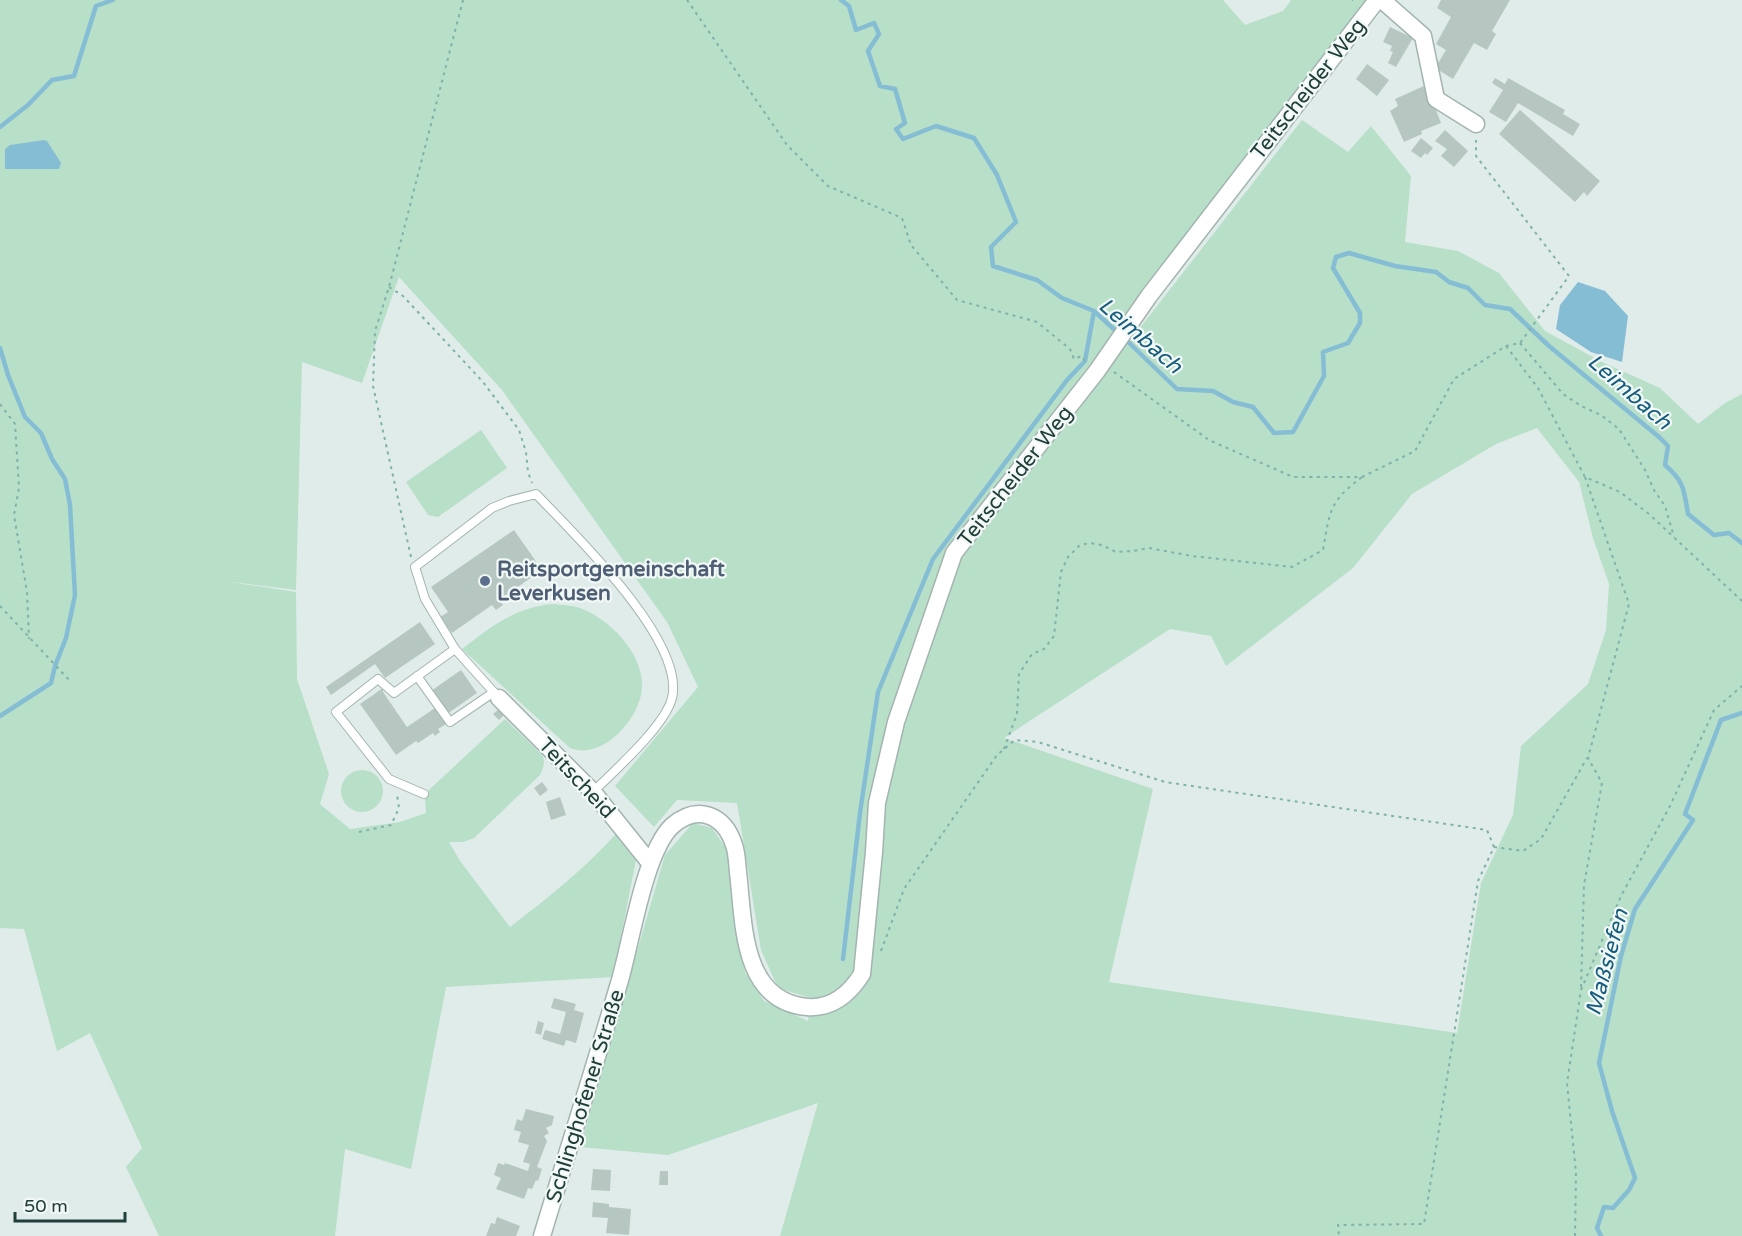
<svg xmlns="http://www.w3.org/2000/svg" width="1742" height="1236" font-family="'Varela Round',sans-serif">
<style>
.green{fill:#b8dfc8;fill-rule:evenodd}
.water{fill:#85bdd5}
.lines{fill:none;stroke-linecap:round;stroke-linejoin:round}
.stream{stroke:#85bdd5;stroke-width:4.5}
.building{fill:#b6c7c2}
.lane-casing{stroke:#a3b4b1;stroke-width:10}
.street-casing{stroke:#a3b4b1;stroke-width:19}
.path{stroke:#7fb2a9;stroke-width:2;stroke-dasharray:3 4.5;stroke-linecap:butt}
.lane{stroke:#fff;stroke-width:8}
.street{stroke:#fff;stroke-width:16}
.service-dot{fill:#5c6f8a;stroke:#f1f8f6;stroke-width:2}
.labels{text-anchor:middle;stroke-width:4.5;stroke-linejoin:round;paint-order:stroke}
.street-label{font-size:21px;fill:#203e3a;stroke:#f1f8f6}
.service-label{font-size:21px;font-weight:bold;fill:#4e5e75;stroke:#f1f8f6;text-anchor:start}
.water-label{font-size:22px;font-style:italic;fill:#175d7d;stroke:#f1f8f6}
</style>
<rect width="100%" height="100%" fill="#e0ece9"/>
<!-- green -->
<path class="green" d="M0 0H1223L1245 25 1283 11 1291 0H1367L1115 330 1129 342 1302 120 1348 152 1371 126 1411 176 1405 242 1458 251 1499 273 1545 331 1602 362 1660 388 1698 424 1725 403 1742 394V1236H780L818 1103 668 1155 580 1147 665 855 693 823 712 828 728 851 745 972 764 1001 808 1021 811 998 778 988 761 950 737 803 677 800 654 827 615 786 698 687 667 622 502 390 399 277 362 383 302 362 296 590 224 581 296 592 297 679 329 774 320 804 350 829 400 822 426 813 425 797 429 790 505 719 542 755C546 762 543 768 540 775L474 838 463 842H449L460 861 510 927C548 898 584 869 616 834L636 860 613 977 446 987 411 1169 345 1149 335 1236H159L126 1167 142 1148 90 1033 57 1051 24 929 0 928ZM1537 428 1579 482 1593 538 1609 584 1606 630 1588 684 1521 746 1513 815 1481 883 1457 1033 1109 982 1153 789 1004 738 1170 629 1211 636 1226 666 1353 568 1412 494 1496 444Z
M481 430 507 468 438 517 428 515 406 482Z
M552 604C561 605 571 605 580 608 610 619 644 654 642 688 640 719 602 761 570 748L462 649C492 626 514 608 552 604Z
M341 791a21 21 0 1 1 42 0a21 21 0 1 1-42 0Z"/>
<!-- water -->
<path class="water" d="M44 140 47 141 61 163 59 169H5V149L10 145Z
M1578 282 1605 291 1628 316 1622 362 1591 352 1556 329 1560 305Z"/>
<g class="lines">
<!-- stream -->
<path class="stream" d="M841 0 849 6 856 30 874 23 879 34 868 51 880 86 895 89 905 123 896 129 903 139 936 126 974 138 997 175 1016 222 991 247 993 266 1037 280 1062 298 1094 311 1118 333
M0 127 28 105 52 80 74 76 96 6 113 0
M1124 338 1177 389 1213 391 1233 402 1253 407 1274 433 1293 432 1324 376 1323 352 1348 343 1360 323V313L1333 268 1336 257 1349 253 1395 266 1436 272 1449 282 1468 288 1485 305 1510 309 1549 346 1659 437 1668 446 1665 465C1684 481 1684 490 1688 514L1714 535 1729 533 1742 543
M0 348 8 375 25 417 41 433 52 459 65 479 70 505 75 595 66 638 55 666 51 683 0 716
M843 959 860 813 878 692 933 559 1067 380 1085 361 1094 311
M1601 1236 1597 1228 1604 1207 1613 1208 1629 1190 1635 1178 1612 1111 1599 1063 1621 956 1635 909 1693 820 1685 814 1721 720 1742 713"/>
</g>
<!-- building -->
<path class="building" d="M1441 0H1510L1492 31 1496 34 1487 50 1474 43 1453 79 1435 68 1446 50 1436 44 1451 17 1437 8Z
M1390 27 1413 38 1396 67 1388 63 1393 52 1390 51 1392 46 1383 42Z
M1367 64 1389 80 1377 96 1356 79Z
M1495 78 1505 84 1508 78 1565 110 1563 114 1580 124 1573 136 1518 103 1506 122 1489 112 1503 90 1492 83Z
M1426 85 1441 123 1421 131 1422 134 1404 142 1390 111 1398 106 1395 99Z
M1520 110 1600 181 1587 196 1584 192 1575 202 1499 134Z
M1445 130 1468 151 1454 167 1441 156 1447 149 1435 141Z
M1421 138 1433 148 1427 155 1425 153 1421 158 1411 151Z
M514 530 542 570 499 600 503 605 496 610 492 605 452 633 440 617 448 612 431 587Z
M420 622 435 644 385 678 375 664 331 695 326 687Z
M461 670 477 693 447 714 431 691Z
M383 688V692L407 727 435 708 446 724 438 729 440 732 435 736 433 733 418 743 416 741 396 755 360 704Z
M500 708 505 714 499 720 493 714Z
M542 782 548 790 540 796 534 788Z
M560 797 566 815 551 820 546 802Z
M554 998 576 1004 574 1010 584 1013 576 1043 566 1040 564 1046 542 1039 545 1030 560 1034 566 1012 551 1008Z
M538 1021 544 1023 541 1035 535 1033Z
M526 1109 554 1116 552 1125 546 1128 549 1133 544 1136 547 1141 537 1167 542 1169 538 1181 536 1180 532 1189 528 1188 524 1199 496 1189 501 1178 494 1175 498 1163 504 1165 505 1163 528 1171 530 1164 523 1162 529 1145 518 1142 521 1132 514 1130 517 1119 522 1121Z
M593 1169 611 1170 610 1191 591 1190Z
M660 1171H668V1185H659Z
M593 1202 609 1204V1207L631 1209 629 1235 606 1233 608 1218 592 1217Z
M497 1217 520 1226 516 1236H486L491 1223 495 1224Z"/>
<g class="lines">
<!-- lane casing -->
<g class="lane-casing">
<path id="lane" d="M417 676 450 722 494 692
M499 698 455 649 425 599 415 567 492 508 509 501 536 494C574 534 686 641 672 698 665 726 615 770 593 792
M424 794 389 779 336 712 378 679 394 693 455 649"/>
</g>
<!-- street casing -->
<g class="street-casing">
<path id="street" d="M1382 0 1423 36 1436 99 1476 124
M499 698 593 792 650 863
M542 1236C568 1150 595 1065 620 980 631 942 645 851 672 826 697 804 724 814 734 845 737 853 737 863 738 872 744 922 741 1001 807 1007 832 1009 850 993 862 974L874 852 877 803 896 722 954 553 1097 371 1149 296 1377 0"/>
</g>
<!-- path -->
<path class="path" d="M687 0 787 145 828 186 902 218 911 245 957 300 1037 322 1070 349 1074 359 1082 356 1085 362
M1352 0H1353
M389 287 403 296 483 382 519 430 526 452 528 472 532 483
M1520 343 1563 394 1581 406 1601 415 1619 429 1645 470 1654 490 1665 506 1674 537
M1506 346 1538 388 1585 477 1620 492 1649 514 1742 601
M1114 372 1209 440 1293 477H1362L1415 451 1454 379 1506 346 1520 343 1569 276 1476 156V140
M0 404 15 424 19 488 14 515 27 592 29 639
M411 557 373 386 375 331 389 287 463 0
M0 606 71 682
M1004 749 1017 714 1019 674 1032 654 1044 649 1054 636 1061 572 1068 557 1080 545 1090 543 1102 545 1116 552 1133 551 1149 548 1192 556 1292 567 1323 550C1330 510 1329 502 1362 477
M359 832 391 825 399 808 397 795
M1494 847 1523 851 1541 839 1587 758
M881 951 904 889 997 755 1015 740 1038 742 1165 782 1487 830 1494 847 1478 881 1424 1224 1338 1225 1339 1236
M1581 987 1584 885 1602 783 1588 758 1629 604 1585 477
M1575 1236 1576 1173 1567 1083 1581 990 1621 896 1670 806 1714 710 1742 686"/>
<!-- lane -->
<use href="#lane" class="lane"/>
<!-- street -->
<use href="#street" class="street"/>
</g>
<!-- markers -->
<circle class="service-dot" cx="485" cy="581" r="6"/>
<g class="labels">
<!-- street labels -->
<g class="street-label">
<text transform="translate(1308 89) rotate(-52)" y="7">Teitscheider Weg</text>
<text transform="translate(1015 476) rotate(-52)" y="7">Teitscheider Weg</text>
<text transform="translate(577 778) rotate(47)" y="7">Teitscheid</text>
<text transform="translate(585 1096) rotate(-73)" y="7">Schlinghofener Straße</text>
</g>
<!-- service labels -->
<g class="service-label">
<text x="497" y="576">Reitsportgemeinschaft<tspan x="497" dy="24">Leverkusen</tspan></text>
</g>
<!-- water labels -->
<g class="water-label">
<text transform="translate(1141 335) rotate(41)" y="8">Leimbach</text>
<text transform="translate(1630 391) rotate(41)" y="8">Leimbach</text>
<text transform="translate(1606 962) rotate(-75)" y="8">Maßsiefen</text>
</g>
</g>
<!-- scale -->
<path d="M15 1212v9h110v-9" fill="none" stroke="#203e3a" stroke-width="3"/>
<text x="24" y="1212" font-size="18" fill="#203e3a" stroke="#f1f8f6" stroke-width="4.5" paint-order="stroke">50 m</text>
</svg>
